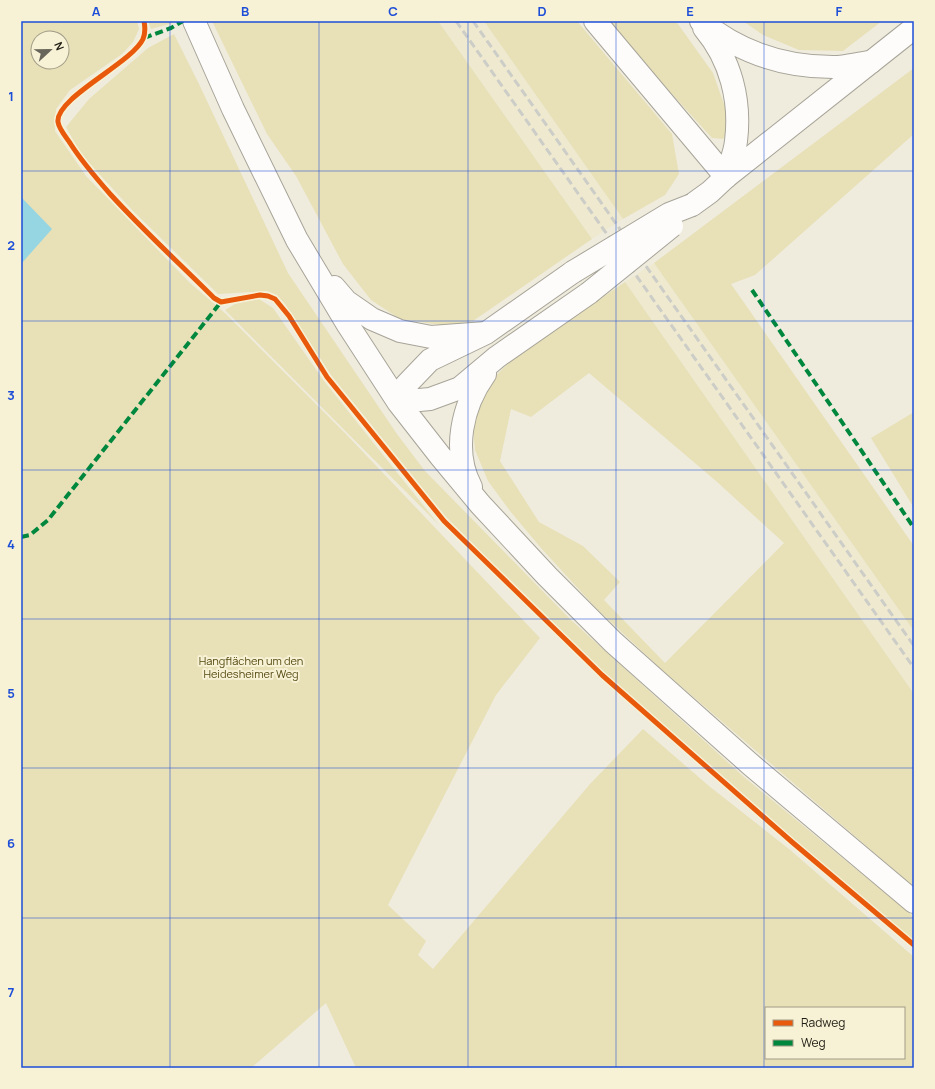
<svg xmlns="http://www.w3.org/2000/svg" width="935" height="1089" font-family="Manrope,sans-serif">
<style>
.built{fill:#eee9cf}
.green{fill:#e8e0b7;fill-rule:evenodd}
.water{fill:#95d6e2}
.lines{fill:none;stroke-linecap:round;stroke-linejoin:round}
.secondary-casing{stroke:#a7a499;stroke-width:24}
.highway-casing{stroke:#a7a499;stroke-width:24}
.secondary{stroke:#fdfcfa;stroke-width:22}
.highway{stroke:#fdfcfa;stroke-width:22}
.rail{stroke:#cdcdc8;stroke-width:3;stroke-dasharray:8 4;stroke-linecap:butt}
.secondary-bridge-casing{stroke:#a7a499;stroke-width:24;stroke-linecap:butt}
.secondary-bridge{stroke:#fdfcfa;stroke-width:22}
.quiet{stroke:#00873e;stroke-width:4;stroke-dasharray:8 4;stroke-linecap:butt}
.cycleway-casing{stroke:#f7f1d5;stroke-width:8}
.cycleway{stroke:#e8590c;stroke-width:5}
.grid{fill:none;stroke:#1d4ed8;stroke-width:1;stroke-opacity:0.55}
.labels{text-anchor:middle;stroke-width:4;stroke-linejoin:round;paint-order:stroke}
.park-label{font-size:11px;fill:#544910;stroke:#f7f1d5}
.neatline{fill:none;stroke:#1d4ed8;stroke-width:1.5}
.grid-label{font-size:13px;text-anchor:middle;font-weight:bold;fill:#1d4ed8}
</style>
<rect width="100%" height="100%" fill="#efecdd"/>
<!-- built -->
<path class="built" d="M438 21H484L623 219 592 239Z
M654 263 914 631V694L625 282Z"/>
<!-- green -->
<path class="green" d="M21 21H137L139 29 133 42 122 54 70 90 56 109 55 131 86 176 190 283 226 314 345 433 540 638 496 695 388 905 426 941 418 955 433 969 590 784 643 729 709 786 789 849 914 957V1068H356L326 1003 251 1068H21ZM38 38H62V62H38ZM766 1008H904V1058H766Z
M148 21H172L173 23 151 29Z
M212 21H438L592 239 473 321 447 326 400 319 371 300 343 264 296 176 267 134Z
M484 21H577L672 134 679 174 665 195 623 219Z
M610 21H674L678 24 713 73 725 107 730 127 723 139 712 138 672 94Z
M743 21H882L843 51 799 50 763 35Z
M174 34 199 84 288 273 397 434 425 471 571 620 744 777 914 917V941L793 839 603 673 446 517 331 375 285 304 277 295 267 291 218 294 133 211 81 154 66 127 89 99 148 48Z
M914 68V134L755 275 731 284 914 546V631L654 263Z
M625 282 914 694V887L661 669 596 608 541 548 510 511 488 481 475 450 473 428 479 404 490 382 521 350 565 323ZM589 373 716 481 784 543 665 663 604 600 620 582 583 546 539 522 500 461 511 409 531 417Z
M259 299 273 308 324 381 439 525 225 310 235 304Z
M914 412V508L871 438Z"/>
<!-- water -->
<path class="water" d="M21 197 52 229 21 264Z"/>
<g class="lines">
<!-- secondary casing -->
<g class="secondary-casing">
<path id="secondary" d="M194 21 233 109 297 240 348 325 398 402 441 457 480 504 547 576 613 642 750 764 914 902
M692 205 710 192 726 177 914 28
M334 287 346 301 372 319 400 331 431 337 486 333
M398 402 430 399 460 388 497 357 589 293
M398 402 406 385 430 360 486 333 573 272
M471 487C452 451 462 406 485 374"/>
</g>
<!-- highway casing -->
<g class="highway-casing">
<path id="highway" d="M595 21 726 177
M701 21C740 53 787 68 838 67 849 66 860 63 871 62
M704 28C731 60 741 101 736 141 735 153 729 166 726 177"/>
</g>
<!-- secondary -->
<use href="#secondary" class="secondary"/>
<!-- highway -->
<use href="#highway" class="highway"/>
<!-- rail -->
<path class="rail" d="M456 21 914 668
M473 21 914 646"/>
<!-- secondary-bridge casing -->
<g class="secondary-bridge-casing">
<path id="secondary-bridge" d="M573 272 669 214 692 205
M589 293 672 226"/>
</g>
<!-- secondary-bridge -->
<use href="#secondary-bridge" class="secondary-bridge"/>
<!-- quiet -->
<path class="quiet" d="M144 38 171 28 183 21
M752 290 914 528
M21 537 30 535 48 520 221 302"/>
<!-- cycleway casing -->
<g class="cycleway-casing">
<path id="cycleway" d="M144 21C145 26 145 34 143 39 132 63 55 98 58 122 59 129 66 137 70 143 82 162 96 178 111 195 144 231 180 264 214 298L221 302 260 295 268 296 275 299 289 316 327 377 444 521 602 675 792 842 914 945"/>
</g>
<!-- cycleway -->
<use href="#cycleway" class="cycleway"/>
</g>
<!-- grid -->
<path class="grid" d="M170 21V1068M319 21V1068M468 21V1068M616 21V1068M764 21V1068M21 171H914M21 321H914M21 470H914M21 619H914M21 768H914M21 918H914"/>
<g class="labels">
<!-- park labels -->
<g class="park-label">
<text x="251" y="665">Hangflächen um den<tspan x="251" dy="13">Heidesheimer Weg</tspan></text>
</g>
</g>
<!-- border -->
<rect width="935" height="1089" fill="none" stroke="#f7f1d5" stroke-width="44"/>
<!-- legend -->
<rect x="765" y="1007" width="140" height="52" fill="#f7f1d5" stroke="#a19c87"/>
<rect x="773" y="1020" width="20" height="6" fill="#e8590c" stroke="#a19c87"/>
<text x="801" y="1027" font-size="12" fill="#1f1d13">Radweg</text>
<rect x="773" y="1040" width="20" height="6" fill="#00873e" stroke="#a19c87"/>
<text x="801" y="1047" font-size="12" fill="#1f1d13">Weg</text>
<!-- north arrow -->
<g transform="translate(50 50) rotate(68)"><circle r="19" fill="#f7f1d5" stroke="#a19c87"/>
<path d="M0-3L7 15L0 10L-7 15Z" fill="#68655a"/>
<text y="-6" font-size="11" font-weight="bold" text-anchor="middle" fill="#1f1d13">N</text>
</g>
<rect x="22" y="22" width="891" height="1045" class="neatline"/>
<g class="grid-label">
<text x="96" y="16">A</text>
<text x="245" y="16">B</text>
<text x="393" y="16">C</text>
<text x="542" y="16">D</text>
<text x="690" y="16">E</text>
<text x="839" y="16">F</text>
<text x="11" y="101">1</text>
<text x="11" y="250">2</text>
<text x="11" y="400">3</text>
<text x="11" y="549">4</text>
<text x="11" y="698">5</text>
<text x="11" y="848">6</text>
<text x="11" y="997">7</text>
</g>
</svg>
